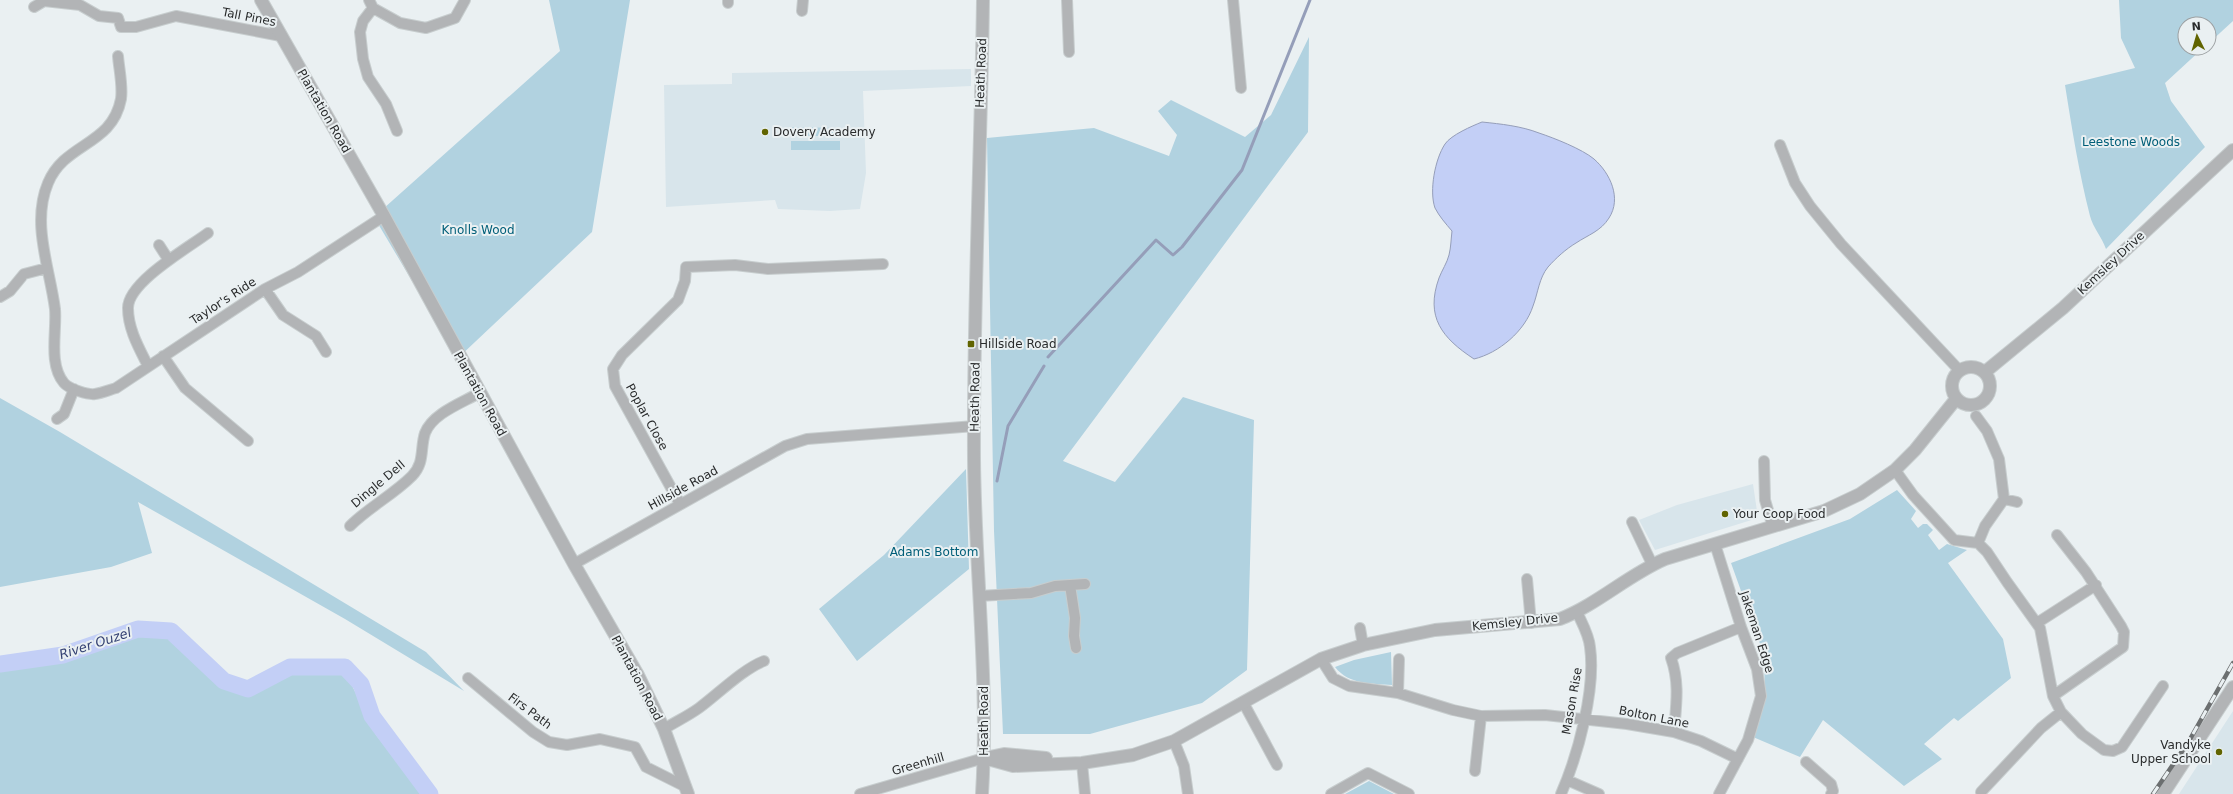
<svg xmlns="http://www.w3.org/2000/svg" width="2233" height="794" font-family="'DejaVu Sans',sans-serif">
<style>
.built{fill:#d8e5eb}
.green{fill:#b1d2e0}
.water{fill:#c3cff6;stroke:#959eb9}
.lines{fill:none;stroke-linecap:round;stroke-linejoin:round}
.stream{stroke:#959eb9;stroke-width:3}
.river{stroke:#c3cff6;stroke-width:17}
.minor-casing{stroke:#c7cdce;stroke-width:12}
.tertiary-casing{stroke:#c7cdce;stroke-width:14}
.minor{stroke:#b2b4b6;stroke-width:10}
.tertiary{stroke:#b2b4b6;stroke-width:12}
.rail-casing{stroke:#6c6f70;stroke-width:4.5}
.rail{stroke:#eaf0f2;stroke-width:3;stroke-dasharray:9;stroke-linecap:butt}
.poi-dot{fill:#616400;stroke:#eaf0f2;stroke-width:1.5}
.labels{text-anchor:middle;stroke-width:4;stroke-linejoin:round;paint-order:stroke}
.street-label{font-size:12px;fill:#292b2c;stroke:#eaf0f2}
.poi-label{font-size:12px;fill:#292b2c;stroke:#eaf0f2;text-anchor:start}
.park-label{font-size:12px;fill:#005e78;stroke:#eaf0f2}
.water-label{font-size:13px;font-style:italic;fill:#344173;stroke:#eaf0f2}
</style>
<rect width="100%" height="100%" fill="#eaf0f2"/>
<!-- built -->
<path class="built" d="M971 69V86L863 91 866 173 860 209 830 211 778 209 775 200 666 207 664 85 732 84V73Z
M1753 484 1758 518 1655 550 1639 520 1677 505Z
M2233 711V794H2179Z"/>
<!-- green -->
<path class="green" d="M549 0H630L592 232 458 358 374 217 560 51Z
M2119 0H2233V21L2209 43V24H2185V48H2203L2165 83 2171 101 2205 147 2106 249C2102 237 2093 228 2090 216 2079 173 2072 129 2065 85L2135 68 2121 38Z
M1309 37 1308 132 1063 461 1115 482 1183 397 1254 420 1247 670 1202 703 1090 734H1003L994 531 987 138 1094 128 1169 156 1177 135 1158 111 1171 100 1245 137 1271 115Z
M791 127 840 128V136H791Z
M791 141H840V150H791Z
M0 398 60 432 426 652 464 691 345 619 138 502 152 553 111 567 0 587Z
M966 469 969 569 857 661 819 609 884 555Z
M1897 490 1916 511 1911 519 1918 528 1923 524H1927L1933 530 1928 535 1939 550 1947 544 1967 550 1948 563 2003 639 2011 678 1958 721 1954 718 1924 744 1942 759 1904 786 1823 720 1800 757 1753 737 1765 698 1764 655 1731 563 1850 519Z
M139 632 168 633 223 683 248 692 291 670 345 671 376 735 423 794H0V668L62 659Z
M1391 652 1392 685C1371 683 1349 685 1335 667L1354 660Z
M1369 781 1394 794H1345Z"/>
<!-- water -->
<path class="water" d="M1482 122C1501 124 1521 126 1539 133 1554 138 1582 149 1594 159 1610 173 1622 198 1609 218 1601 231 1588 235 1576 243 1566 249 1556 258 1548 267 1539 278 1538 293 1533 306 1525 331 1499 353 1474 359 1442 338 1425 317 1439 278 1442 270 1447 263 1449 255 1451 247 1451 239 1452 231 1446 224 1439 216 1435 208 1429 191 1435 159 1445 144 1451 135 1472 126 1482 122Z"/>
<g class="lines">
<!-- stream -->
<path class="stream" d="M1048 357 1156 240 1173 255 1182 247 1242 170 1310 0
M997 481 1008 426 1044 366"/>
<!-- river -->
<path class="river" d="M0 664 63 655 138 629 171 631 224 681 248 689 290 667H345L361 684 372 716 430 794"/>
<!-- minor casing -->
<g class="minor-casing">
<path id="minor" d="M369 0 373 8 400 23 426 28 455 18 465 0
M1067 0 1069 52
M1233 0 1241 88
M728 3V0
M34 7 44 1 80 5 99 16 118 18 121 27H136L176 16 281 36
M373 8 363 21 360 32 363 59 368 77 386 104 397 131
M802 11 803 0
M118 56C119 69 123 86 121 99 112 146 65 142 48 183 31 223 50 269 55 309 57 331 48 364 64 383 69 389 88 395 95 394 102 393 109 390 116 388L265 289 298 272 384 216
M1780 145 1795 183 1810 206 1841 244 1959 370
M159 245 168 259
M265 289 283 315 316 336 326 352
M0 297 10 291 24 274 47 268
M163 356 185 388 248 441
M148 366C139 348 128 329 128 308 128 282 188 248 208 233
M1976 416 1987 431 1999 459 2004 499
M57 419 64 414 74 389
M1764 461 1765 500 1773 527
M1895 470 1913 495 1954 540 1978 543 1987 552 2007 582 2040 628 2053 696 2061 712 2082 734 2104 750 2113 751 2122 747 2163 686
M680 504 615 386 613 369 622 355 678 300 685 281 686 267 735 265 768 269 883 264
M1632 522 1652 564
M350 526C369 507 393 495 412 476 425 463 420 448 425 433 433 413 462 403 479 393
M1978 543 1985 526 2004 499 2017 502
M1715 544 1741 627 1757 669 1761 696 1748 740 1719 794
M574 564 785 446 807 439 975 426
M1527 579 1531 623
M1070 585 1085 584
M979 596 1031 593 1055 586 1070 585 1075 618 1074 636 1076 648
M2037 623 2096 585
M1360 628 1363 645
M1321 659 1333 678 1349 686 1398 693 1453 710 1481 716 1545 715 1627 724 1674 732 1701 741 1738 759
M468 678 533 732 549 742 567 745 600 739 635 747 646 767 686 787
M1398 693 1399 659
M2053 696 2123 647 2124 632 2121 626 2086 572 2057 535
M1243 702 1277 765
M664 729C675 722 688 716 699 708 718 694 743 669 764 661
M1674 732C1676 706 1680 683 1671 658L1677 653 1741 627
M1174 741 1184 766 1188 794
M1806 762 1831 784 1833 791 1831 794
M1082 763 1085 794
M1475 771 1481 716
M1567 780 1599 794
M1981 792 2041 728 2061 712
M860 794 984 758
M1331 794 1368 773 1409 794
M1561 794C1578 755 1596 689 1590 647 1589 635 1582 623 1577 612"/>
</g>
<!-- tertiary casing -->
<g class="tertiary-casing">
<path id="tertiary" d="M261 0 384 216 574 564 638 675 664 729 688 794
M1952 386a19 19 0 1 1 38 0a19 19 0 1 1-38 0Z
M1985 372 2063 308 2233 150
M984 758 1013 766 1082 763 1133 755 1174 741 1321 659 1363 645 1435 630 1560 619C1598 604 1628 575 1665 559L1824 511 1860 494 1895 470 1915 450 1956 399
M985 758 1004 754 1046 758
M982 794C989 682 975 571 974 459 973 306 981 153 983 0
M2163 794 2233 687"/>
</g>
<!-- minor -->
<use href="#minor" class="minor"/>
<!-- tertiary -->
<use href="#tertiary" class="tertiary"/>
<!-- rail casing -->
<g class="rail-casing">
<path id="rail" d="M2153 794 2189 741 2233 663"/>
</g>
<!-- rail -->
<use href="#rail" class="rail"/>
</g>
<!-- markers -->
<g class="poi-dot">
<circle cx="765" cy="132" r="4"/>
<rect x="967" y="340" width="8" height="8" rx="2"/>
<circle cx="1725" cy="514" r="4"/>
<circle cx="2219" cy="752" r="4"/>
</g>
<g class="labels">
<!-- street labels -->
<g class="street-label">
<text transform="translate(249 17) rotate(11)" y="4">Tall Pines</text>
<text transform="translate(981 73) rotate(-88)" y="4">Heath Road</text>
<text transform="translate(324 111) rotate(60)" y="4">Plantation Road</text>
<text transform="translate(2111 263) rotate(-43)" y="4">Kemsley Drive</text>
<text transform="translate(223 301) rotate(-33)" y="4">Taylor's Ride</text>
<text transform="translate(480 394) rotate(61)" y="4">Plantation Road</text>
<text transform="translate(975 397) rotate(-89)" y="4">Heath Road</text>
<text transform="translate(647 417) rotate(61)" y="4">Poplar Close</text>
<text transform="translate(378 484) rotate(-40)" y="4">Dingle Dell</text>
<text transform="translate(683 488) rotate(-29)" y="4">Hillside Road</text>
<text transform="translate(1515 622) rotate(-6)" y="4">Kemsley Drive</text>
<text transform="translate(1757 632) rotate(72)" y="4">Jakeman Edge</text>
<text transform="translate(637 678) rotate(62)" y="4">Plantation Road</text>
<text transform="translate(1572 701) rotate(-80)" y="4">Mason Rise</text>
<text transform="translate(530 711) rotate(37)" y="4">Firs Path</text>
<text transform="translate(1654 717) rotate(11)" y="4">Bolton Lane</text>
<text transform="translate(984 721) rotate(-90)" y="4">Heath Road</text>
<text transform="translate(918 764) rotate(-16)" y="4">Greenhill</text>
</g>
<!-- poi labels -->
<g class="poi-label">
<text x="773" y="136">Dovery Academy</text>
<text x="979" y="348">Hillside Road</text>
<text x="1733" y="518">Your Coop Food</text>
<text x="2211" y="749" text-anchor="end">Vandyke<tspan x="2211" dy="14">Upper School</tspan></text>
</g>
<!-- park labels -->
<g class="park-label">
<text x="2131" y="146">Leestone Woods</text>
<text x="478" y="234">Knolls Wood</text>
<text x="934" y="556">Adams Bottom</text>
</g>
<!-- water labels -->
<g class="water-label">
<text transform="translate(95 643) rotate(-18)" y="5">River Ouzel</text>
</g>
</g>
<!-- north arrow -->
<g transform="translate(2197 36) rotate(355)"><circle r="19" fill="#eaf0f2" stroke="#9da1a3"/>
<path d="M0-3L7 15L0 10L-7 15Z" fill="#616400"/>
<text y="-6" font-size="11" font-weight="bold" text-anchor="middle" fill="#292b2c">N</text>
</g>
</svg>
